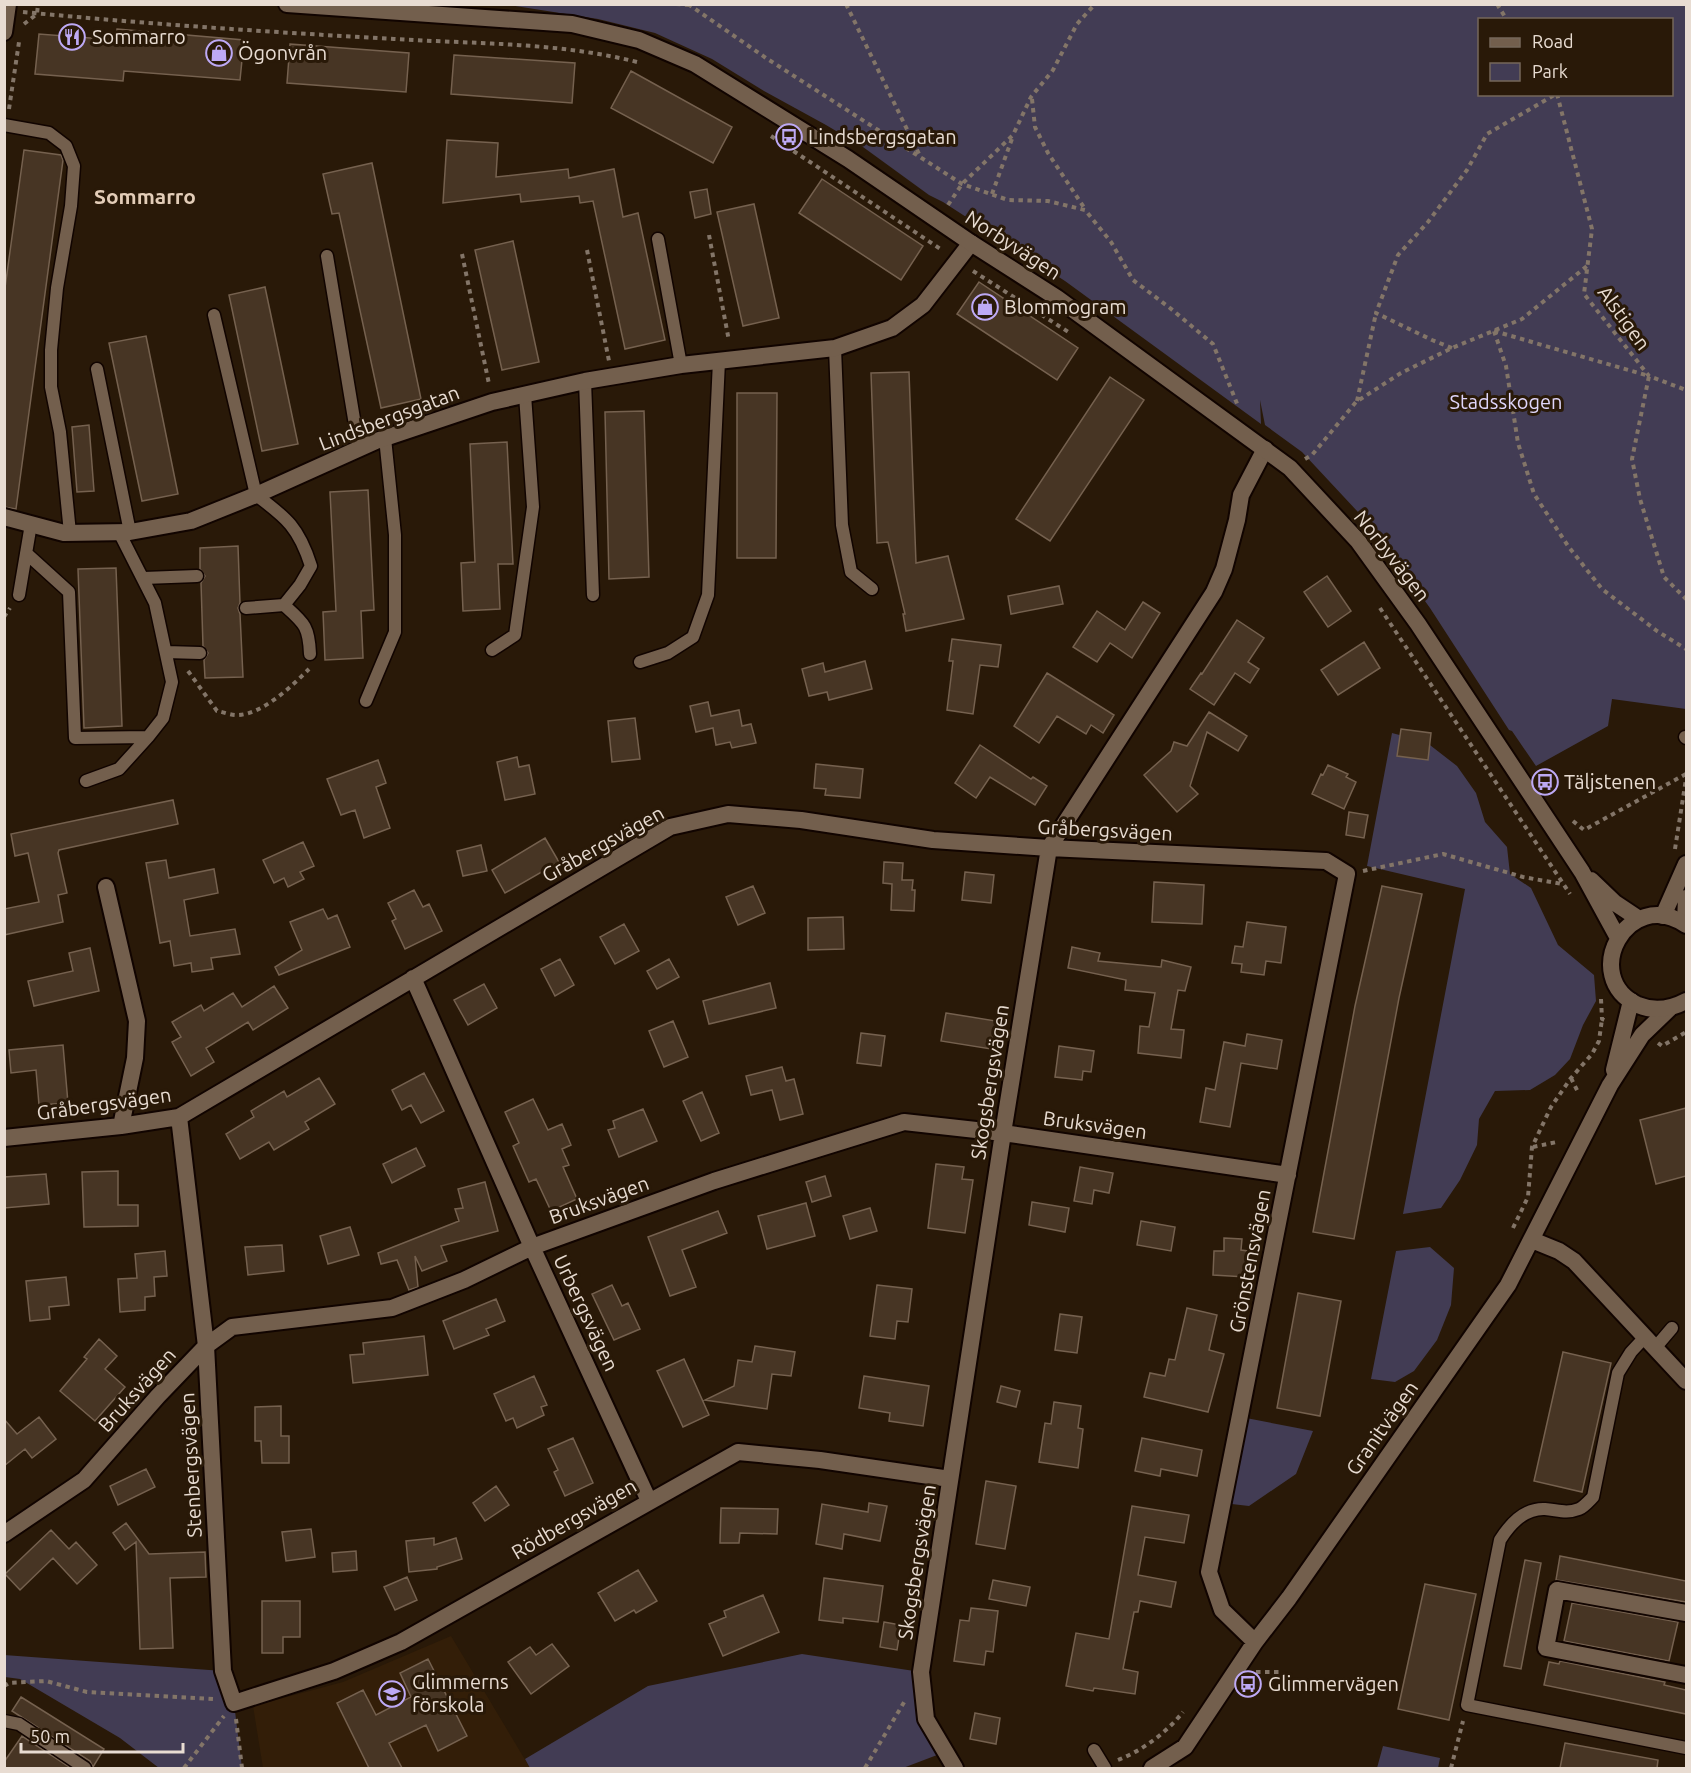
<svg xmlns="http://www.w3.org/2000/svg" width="1691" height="1773" font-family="Ubuntu,sans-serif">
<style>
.built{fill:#331e08}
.green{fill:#423c54;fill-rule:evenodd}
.building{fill:#473524;stroke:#75614f;stroke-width:1.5}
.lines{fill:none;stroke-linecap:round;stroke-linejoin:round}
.service-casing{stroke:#110400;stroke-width:15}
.minor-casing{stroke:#110400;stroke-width:20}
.tertiary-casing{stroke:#110400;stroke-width:20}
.path{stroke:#837568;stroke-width:4;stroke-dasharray:4.5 4.5;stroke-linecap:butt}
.service{stroke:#735f4d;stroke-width:12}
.minor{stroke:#735f4d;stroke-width:16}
.tertiary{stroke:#735f4d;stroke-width:16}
.labels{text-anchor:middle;stroke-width:6;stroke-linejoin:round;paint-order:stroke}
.poi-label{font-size:20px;fill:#e8dcd2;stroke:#291908;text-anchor:start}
.street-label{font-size:20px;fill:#e8dcd2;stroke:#291908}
.park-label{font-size:20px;fill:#dfd6fb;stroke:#291908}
.neighbourhood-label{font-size:21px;font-weight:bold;fill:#e3cdb8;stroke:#291908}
</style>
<rect width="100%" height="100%" fill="#291908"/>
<!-- built -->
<path class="built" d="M451 1636 530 1768H263L253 1706 343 1682Z"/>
<!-- green -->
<path class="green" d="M509 5H1686V709L1612 699 1608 726 1536 766 1512 731 1509 730 1430 608 1371 526 1302 452 1265 425 1260 400 1261 424 1065 281 943 202 929 195 863 147 826 125 764 91 712 59 655 33 598 19ZM1480 20H1672V94H1480Z
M1392 733 1426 742 1457 766 1476 793 1485 822 1507 847 1510 874 1531 888 1558 945 1594 975 1596 1001 1583 1025 1570 1059 1555 1075 1530 1090 1495 1091 1479 1119 1477 1145 1460 1180 1441 1208 1403 1214 1465 889 1367 866Z
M1430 1247 1454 1268 1451 1305 1437 1340 1414 1371 1395 1382 1371 1379 1396 1251Z
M1241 1417 1313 1431 1296 1474 1249 1506 1223 1503Z
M802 1654 921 1672 926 1719 945 1752 903 1768H530L525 1759 648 1686Z
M4 1655 223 1671 234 1703 242 1768H159L120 1738 20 1679 5 1677Z
M1383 1746 1440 1758 1438 1768H1377Z"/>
<!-- building -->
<path class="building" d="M117 29 244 40 240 80 124 71 123 81 35 74 39 34 116 40Z
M290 44 409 53 406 92 287 83Z
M454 55 575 63 572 103 451 94Z
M631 71 732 127 713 163 611 108Z
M447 140 498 143 496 177 568 169 569 178 614 169 623 217 638 213 665 340 625 349 593 201 580 203 579 196 521 202 520 194 443 203Z
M24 150 61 155 63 160 16 509 4 507V295Z
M372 163 421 399 381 408 339 213 332 214 323 174Z
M822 179 923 246 901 280 799 213Z
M707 189 711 214 695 218 690 192Z
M754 204 779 318 743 326 717 212Z
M513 241 539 362 502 370 475 250Z
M979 282 1078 348 1057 380 957 314Z
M265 287 298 444 262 451 229 295Z
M146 336 178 494 142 501 109 343Z
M909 372 916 563 948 556 964 619 906 631 903 614H905L888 542 877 543 871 373Z
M1110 377 1144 400 1050 541 1016 519Z
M737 393H777L776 558H737Z
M644 411 649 577 609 579 605 412Z
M89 425 94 491 77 492 72 427Z
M507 442 513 564H498L500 609 463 611 461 563 475 562 470 444Z
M368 490 374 610 361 611 363 658 325 660 323 612 336 611 330 492Z
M238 546 240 603 238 608 240 614 243 677 205 678 204 660 208 653 203 646 201 583 205 576 200 569V548Z
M116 568 122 726 84 728 78 569Z
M1327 576 1351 611 1328 627 1304 592Z
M1059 586 1063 604 1011 614 1008 596Z
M1143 602 1160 613 1132 658 1110 643 1097 662 1073 647 1097 611 1125 630Z
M1237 620 1264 638 1248 662 1259 669 1250 683 1235 673 1214 705 1190 689 1201 673 1202 674Z
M952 639 1001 645 998 667 980 665 973 714 947 710 953 661H949Z
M1364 642 1380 668 1338 695 1321 670Z
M865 661 872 689 829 700 827 692 809 696 802 669 823 663 825 672Z
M1047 673 1114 715 1103 733 1091 725 1086 734 1057 716 1039 743 1014 726Z
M708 702 711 716 739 710 742 726 751 724 756 743 732 748 730 742 716 745 713 728 696 732 690 706Z
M1209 712 1247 736 1238 751 1207 732 1190 786 1198 794 1177 812 1144 775 1171 751 1174 742 1187 746Z
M635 718 640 759 612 762 608 721Z
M1401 729 1431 733 1428 760 1397 756Z
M980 745 1031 779 1033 777 1047 786 1035 805 990 777 976 798 955 783Z
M517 757 519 767 529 765 535 794 505 800 497 762Z
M378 760 386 783 376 787 390 828 364 838 355 810 341 815 327 779Z
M816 764 863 769 860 798 825 795 826 789 814 788Z
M1328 765 1348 774 1346 777 1356 782 1344 809 1312 794 1321 774 1323 775Z
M173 800 178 824 59 850 58 853 67 893 58 895 63 922 4 935V909L39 902 28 853 15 856 11 834Z
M1349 812 1368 815 1364 838 1346 835Z
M545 838 559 862 505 893 492 870Z
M303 842 314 866 300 872 304 879 288 887 284 878 274 883 263 860Z
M481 845 487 871 463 876 457 851Z
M166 860 169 878 214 869 218 893 184 900 190 936 235 929 240 954 211 958 213 969 192 972 191 963 174 966 170 941 160 943 146 863Z
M884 862 903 863 902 880H913L912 890H915L914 911 891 910 892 884 883 883Z
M965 872 994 875 991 903 962 900Z
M1154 882 1204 885 1202 924 1152 922Z
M753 886 765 913 738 925 726 897Z
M1382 886 1422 894 1399 998 1354 1239 1313 1232 1355 1006Z
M414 890 423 907 429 904 442 931 405 949 392 921 396 919 388 903Z
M323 909 328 919 337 915 350 947 279 975 275 967 302 950 290 922Z
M843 917 844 949 808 950V918Z
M1247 922 1286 927 1281 963 1266 961 1264 975 1241 972 1242 964 1232 963 1235 946 1243 947Z
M624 924 639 951 615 964 600 937Z
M1072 947 1100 953 1098 961 1161 967 1162 960 1191 967 1185 991 1178 990 1171 1029 1184 1030 1181 1058 1138 1053 1140 1026 1149 1027 1155 993 1125 990 1126 980 1068 968Z
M90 948 99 991 34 1006 28 981 73 971 69 953Z
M560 959 574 985 555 996 541 969Z
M669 959 679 977 657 989 647 971Z
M770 983 776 1008 709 1024 703 1001Z
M484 984 497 1008 468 1025 454 1000Z
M274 986 288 1008 253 1030 248 1022 206 1048 214 1062 191 1076 172 1042 181 1037 172 1022 201 1005 204 1011 233 993 242 1007Z
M946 1013 996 1021 991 1049 941 1041Z
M673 1021 688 1057 664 1067 649 1031Z
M861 1033 885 1036 881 1066 857 1063Z
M1247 1034 1282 1040 1277 1069 1241 1063 1230 1127 1200 1122 1206 1088 1215 1090 1224 1042 1245 1046Z
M63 1045 68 1103 39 1105 36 1070 11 1073 9 1050Z
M1059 1046 1094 1051 1091 1072 1083 1071 1082 1080 1055 1077Z
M782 1067 786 1081 794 1079 803 1114 780 1120 772 1090 751 1095 746 1076Z
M424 1073 444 1111 421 1123 411 1105 402 1110 392 1090Z
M319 1078 335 1104 305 1122 309 1129 274 1150 269 1142 240 1159 226 1134 254 1117 251 1111 284 1091 287 1097Z
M702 1092 719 1133 701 1141 683 1101Z
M533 1099 548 1130 562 1124 571 1145 562 1149 569 1165 563 1167 577 1199 551 1211 536 1179 529 1182 513 1146 519 1143 505 1112Z
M1686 1108V1176L1656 1184 1640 1120Z
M643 1109 657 1141 619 1157 608 1130 615 1128 613 1121Z
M416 1148 425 1166 392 1183 383 1164Z
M936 1164 964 1167 962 1179 973 1180 965 1233 928 1228Z
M1080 1167 1113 1173 1109 1193 1094 1190 1092 1204 1074 1201Z
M118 1171V1205H138V1226L84 1227 82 1172Z
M46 1174 49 1204 4 1208V1177Z
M825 1176 831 1196 812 1202 806 1182Z
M485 1182 498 1231 441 1246 447 1261 422 1271 415 1256 418 1287 409 1290 397 1260 381 1264 378 1253 459 1221 455 1209 463 1208 458 1189Z
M1032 1202 1069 1208 1065 1232 1029 1225Z
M806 1203 815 1236 767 1249 758 1216Z
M870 1208 877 1231 850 1239 843 1216Z
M718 1211 727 1233 682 1250 696 1287 670 1296 648 1237Z
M1141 1221 1175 1227 1171 1251 1137 1245Z
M350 1227 359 1255 328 1264 320 1236Z
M1224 1238 1242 1239 1241 1250 1248 1251 1246 1277 1213 1275 1214 1251H1224Z
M282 1245 284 1271 248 1275 245 1247Z
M165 1251 167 1276 154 1277 155 1296 145 1297V1310L120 1312 118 1279 137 1278 135 1254Z
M66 1277 69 1305 49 1307 50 1319 30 1321 26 1281Z
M612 1285 622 1306 628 1303 640 1329 614 1340 592 1294Z
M877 1285 912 1289 908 1322 897 1321 895 1339 870 1336Z
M1298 1293 1341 1301 1320 1416 1277 1408Z
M496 1299 505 1321 486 1329 489 1335 454 1349 443 1321Z
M1187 1308 1217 1315 1209 1350 1224 1354 1208 1412 1144 1397 1150 1373 1165 1376 1169 1359 1175 1360Z
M1060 1314 1082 1317 1077 1353 1055 1350Z
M424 1336 428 1375 353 1383 350 1355 364 1354 363 1343Z
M99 1339 117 1356 105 1369 125 1387 95 1421 60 1391 87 1359 84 1357Z
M755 1346 795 1352 791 1376 772 1374 767 1409 705 1400 734 1386 738 1360 752 1362Z
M1563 1352 1611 1363 1582 1492 1534 1481Z
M684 1359 709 1415 683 1427 657 1371Z
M534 1376 547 1405 541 1407 544 1415 517 1428 513 1418 506 1421 494 1394Z
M864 1376 929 1386 923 1426 889 1421 890 1413 859 1408Z
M1001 1386 1020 1391 1016 1407 997 1402Z
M1054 1402 1081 1406 1078 1428 1083 1429 1078 1468 1039 1462 1045 1423 1051 1424Z
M281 1406V1436H289V1463H262L261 1441H255V1407Z
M39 1417 56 1439 32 1458 25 1449 4 1466V1419L17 1434Z
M573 1438 593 1483 565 1496 554 1472 558 1470 548 1449Z
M1142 1438 1202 1450 1197 1476 1161 1469 1160 1476 1135 1471Z
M146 1469 155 1487 118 1505 110 1486Z
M986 1481 1016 1486 1005 1549 976 1544Z
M496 1486 509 1505 485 1521 473 1503Z
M869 1503 887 1506 880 1541 844 1534 842 1549 816 1544 822 1504 868 1512Z
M1132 1506 1189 1515 1184 1543 1145 1537 1138 1575 1176 1582 1171 1607 1140 1601 1138 1612H1134L1123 1669 1138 1672 1135 1694 1094 1688 1093 1691 1066 1686 1076 1633 1109 1639Z
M721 1508 778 1509 777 1534 740 1533 739 1543H720Z
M126 1523 149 1554 205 1552 206 1577 170 1578 173 1648 140 1649 136 1542 125 1550 113 1533Z
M311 1529 315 1557 286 1561 282 1532Z
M51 1530 69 1549 76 1542 97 1565 77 1584 53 1558 20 1590 5 1574Z
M434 1538V1545L456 1538 462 1559 437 1567V1569L409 1572 406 1541Z
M356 1551 357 1570 333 1572 332 1553Z
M1560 1556 1686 1581V1602L1556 1580Z
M1525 1560 1541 1563 1521 1669 1504 1666Z
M638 1570 657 1601 636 1613 634 1610 615 1621 598 1593Z
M407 1577 417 1600 395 1610 384 1587Z
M824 1578 883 1586 878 1622 843 1618V1623L819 1620Z
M993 1580 1030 1587 1026 1606 989 1599Z
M1425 1584 1476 1594 1449 1720 1398 1709Z
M763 1595 779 1632 723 1656 709 1624 726 1617 724 1611Z
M262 1601H300V1637H283V1653H262Z
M1572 1603 1678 1622 1669 1661 1564 1641Z
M971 1608 998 1611 993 1652 986 1651 984 1665 954 1661 960 1620 969 1621Z
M884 1622 901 1625 897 1650 880 1647Z
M552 1644 569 1666 531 1694 508 1662 530 1647 536 1655Z
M428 1659 467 1736 438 1751 426 1725 389 1743 402 1768H369L337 1703 363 1690 376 1715 411 1697 400 1673Z
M1560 1661 1665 1682 1664 1685 1686 1690V1714L1544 1685 1549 1662 1559 1664Z
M21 1697 104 1749 93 1767 90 1761 12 1711Z
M975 1713 1000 1718 996 1744 970 1739Z
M22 1736 71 1768H4V1762Z
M1565 1743 1658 1760 1657 1768H1560Z"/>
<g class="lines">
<!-- service casing -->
<g class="service-casing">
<path id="service" d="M4 125 49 133 66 146 74 166 71 206 57 288 51 350V387L60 432 70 533
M658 239 681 365
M327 256 359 449
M214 315 256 495C287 518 299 528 311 566L300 585 284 605 246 608
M835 348 842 525 851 572 872 589
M97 369 130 532
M585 381 593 595
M26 553 69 592 75 738 148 737
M144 578 197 576
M19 595 31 524
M284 605C304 623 309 626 310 654
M492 650 515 635 533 507 525 395
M166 652 200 653
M640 662 668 653 693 637 708 595 719 361
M366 701 395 632V535L385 438
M1685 737 1686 738
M86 781 119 769 148 737 163 718 172 682 155 603 119 532
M1645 1337 1631 1352 1618 1373 1593 1497C1589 1501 1584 1507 1579 1509 1566 1514 1558 1510 1545 1509 1524 1508 1510 1524 1500 1540L1467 1705 1686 1748
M1655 1348 1672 1328
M4 1721 19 1724 85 1768
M1094 1750 1105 1768"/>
</g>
<!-- minor casing -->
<g class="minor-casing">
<path id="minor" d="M4 32 8 4
M4 517 64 533 130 532 191 521 256 495 376 441 492 402 585 381 681 365 835 348 892 328 923 305 971 243
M106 887 137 1021 135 1058 121 1126
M1663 916 1686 864
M1685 923 1686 898
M413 978 532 1247 649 1501
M1614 1070 1631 1001
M179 1117 206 1346 223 1671 234 1703 334 1671 401 1642 738 1452 820 1460 950 1479
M4 1138 121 1126 179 1117 670 827 728 814 801 820 933 840 1049 848 1326 861 1347 874 1209 1572 1222 1610 1255 1642
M1532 1240 1559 1251 1574 1261 1686 1381
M4 1534 84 1480 158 1396 206 1346 232 1327 392 1308 464 1280 532 1247 714 1181 904 1122 1003 1133 1288 1175
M1686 1613 1557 1590 1546 1648 1686 1675
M955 1768 926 1719 921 1672 1003 1133 1049 848 1214 592 1224 569 1237 520 1241 495 1265 449
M1152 1768 1185 1747 1255 1642 1289 1598 1508 1285 1610 1085 1642 1035 1669 1009"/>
</g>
<!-- tertiary casing -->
<g class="tertiary-casing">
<path id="tertiary" d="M287 4 572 24 639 40 695 64 848 159 971 243 1057 298 1290 468 1358 541 1418 624 1582 872 1618 938
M1591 880 1615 903 1639 919
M1686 925C1627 885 1579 978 1638 1005 1655 1012 1671 1009 1686 1001"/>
</g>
<!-- path -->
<path class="path" d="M676 4 689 5
M688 4 766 58 962 184 1008 200 1048 201 1085 210 1111 242 1133 280 1170 308 1213 344 1238 406
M846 4 919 154
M1497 4 1507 20
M23 12C147 24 270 32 394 39 475 44 557 42 637 62
M24 24 37 14 38 4
M1557 94 1592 229 1584 294 1649 376 1686 390
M1032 99 1035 127 1048 153 1085 209
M9 109 19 42
M771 136 942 250
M992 194 1013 136
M948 205 962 184 1013 135 1031 97 1053 70 1077 24 1095 4
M709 235 729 341
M587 250 609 361
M462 254 489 384
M973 271 1070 333
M1494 331 1649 376 1632 459 1640 499 1664 577 1686 599
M1494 331 1506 366 1518 443 1534 494 1568 546 1602 589 1657 631 1686 649
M1452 348 1432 340 1376 313 1398 255 1428 222 1467 170 1487 134 1556 94
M1357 401 1376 313
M1305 459 1312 455 1356 402 1401 373 1452 348 1522 319 1587 266
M1380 608 1570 894
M4 617 10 608
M188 671 217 711C224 712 232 716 239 715 264 713 292 686 309 669
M1573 821 1584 830 1686 774
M1675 849 1686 779
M1363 871 1443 854 1523 877 1562 884
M1601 999 1602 1019 1607 1021
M1658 1043 1662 1046 1686 1032
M1571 1078 1579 1094
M1533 1147 1557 1142
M1513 1228 1528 1197 1532 1147 1551 1107 1571 1078 1592 1054 1599 1041 1602 1019
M1256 1672H1279
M4 1686 9 1683 46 1681 87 1692 213 1699
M236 1719 242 1768
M1118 1760C1143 1750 1166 1733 1183 1712
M184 1768 224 1716
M865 1768 906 1699
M1451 1768 1463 1721"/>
<!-- service -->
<use href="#service" class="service"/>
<!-- minor -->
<use href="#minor" class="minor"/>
<!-- tertiary -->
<use href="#tertiary" class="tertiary"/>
</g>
<!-- icons -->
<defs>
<g id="restaurant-ring" transform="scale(1.35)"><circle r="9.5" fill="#291908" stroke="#bda9f5" stroke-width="1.5"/><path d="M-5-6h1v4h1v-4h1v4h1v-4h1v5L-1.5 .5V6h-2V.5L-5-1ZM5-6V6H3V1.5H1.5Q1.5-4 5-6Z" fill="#bda9f5"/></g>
<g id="shop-ring" transform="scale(1.35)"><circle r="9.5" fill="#291908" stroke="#bda9f5" stroke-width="1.5"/><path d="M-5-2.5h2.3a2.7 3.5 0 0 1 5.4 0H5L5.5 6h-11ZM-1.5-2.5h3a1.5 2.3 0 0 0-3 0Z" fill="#bda9f5"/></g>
<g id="bus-ring" transform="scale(1.35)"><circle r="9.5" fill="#291908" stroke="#bda9f5" stroke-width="1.5"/><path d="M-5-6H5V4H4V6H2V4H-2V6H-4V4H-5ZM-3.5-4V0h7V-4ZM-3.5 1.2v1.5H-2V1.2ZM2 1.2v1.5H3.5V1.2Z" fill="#bda9f5"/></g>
<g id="school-ring" transform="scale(1.35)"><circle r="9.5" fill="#291908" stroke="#bda9f5" stroke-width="1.5"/><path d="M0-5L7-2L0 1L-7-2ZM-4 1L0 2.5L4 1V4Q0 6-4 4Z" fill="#bda9f5"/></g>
</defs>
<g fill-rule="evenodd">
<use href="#restaurant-ring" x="72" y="37"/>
<use href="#shop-ring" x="219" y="53"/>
<use href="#bus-ring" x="789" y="137"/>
<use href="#shop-ring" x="985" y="307"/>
<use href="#bus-ring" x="1545" y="782"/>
<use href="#bus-ring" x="1248" y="1684"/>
<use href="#school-ring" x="392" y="1694"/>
</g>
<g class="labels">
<!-- poi labels -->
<g class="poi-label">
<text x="92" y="44">Sommarro</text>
<text x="238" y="60">Ögonvrån</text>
<text x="808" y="144">Lindsbergsgatan</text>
<text x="1004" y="314">Blommogram</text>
<text x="1564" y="789">Täljstenen</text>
<text x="412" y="1689">Glimmerns<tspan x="412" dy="23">förskola</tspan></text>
<text x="1268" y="1691">Glimmervägen</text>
</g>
<!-- street labels -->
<g class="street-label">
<text transform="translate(1013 245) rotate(33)" y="7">Norbyvägen</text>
<text transform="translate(1624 318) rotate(54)" y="7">Alstigen</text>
<text transform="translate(389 418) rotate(-21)" y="7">Lindsbergsgatan</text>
<text transform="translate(1392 556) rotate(52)" y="7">Norbyvägen</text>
<text transform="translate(1105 830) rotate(3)" y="7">Gråbergsvägen</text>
<text transform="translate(603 844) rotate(-29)" y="7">Gråbergsvägen</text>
<text transform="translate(990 1082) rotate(-81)" y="7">Skogsbergsvägen</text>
<text transform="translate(104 1104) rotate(-8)" y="7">Gråbergsvägen</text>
<text transform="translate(1095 1125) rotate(8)" y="7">Bruksvägen</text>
<text transform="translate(599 1200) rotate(-20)" y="7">Bruksvägen</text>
<text transform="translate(1250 1261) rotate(-79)" y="7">Grönstensvägen</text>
<text transform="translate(586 1313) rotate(65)" y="7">Urbergsvägen</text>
<text transform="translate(137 1390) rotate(-48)" y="7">Bruksvägen</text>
<text transform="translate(1382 1428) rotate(-55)" y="7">Granitvägen</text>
<text transform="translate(191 1465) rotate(-93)" y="7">Stenbergsvägen</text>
<text transform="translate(574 1519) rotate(-30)" y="7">Rödbergsvägen</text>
<text transform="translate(917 1562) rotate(-81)" y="7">Skogsbergsvägen</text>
</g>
<!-- park labels -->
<g class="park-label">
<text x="1506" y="409">Stadsskogen</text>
</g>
<!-- neighbourhood labels -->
<g class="neighbourhood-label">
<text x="145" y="204">Sommarro</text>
</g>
</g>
<!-- border -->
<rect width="1691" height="1773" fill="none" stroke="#e8dcd2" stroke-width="12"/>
<!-- legend -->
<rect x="1478" y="18" width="195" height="78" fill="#291908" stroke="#756759" stroke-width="1.5"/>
<rect x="1490" y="38" width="30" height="9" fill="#735f4d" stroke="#756759" stroke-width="1.5"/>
<text x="1532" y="48" font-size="18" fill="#e8dcd2">Road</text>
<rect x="1490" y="63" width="30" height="18" fill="#423c54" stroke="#756759" stroke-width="1.5"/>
<text x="1532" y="78" font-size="18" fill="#e8dcd2">Park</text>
<!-- scale -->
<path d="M21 1743v9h162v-9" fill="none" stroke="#e8dcd2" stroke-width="3"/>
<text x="30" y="1743" font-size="18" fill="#e8dcd2" stroke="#291908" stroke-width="4.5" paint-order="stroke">50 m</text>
</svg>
